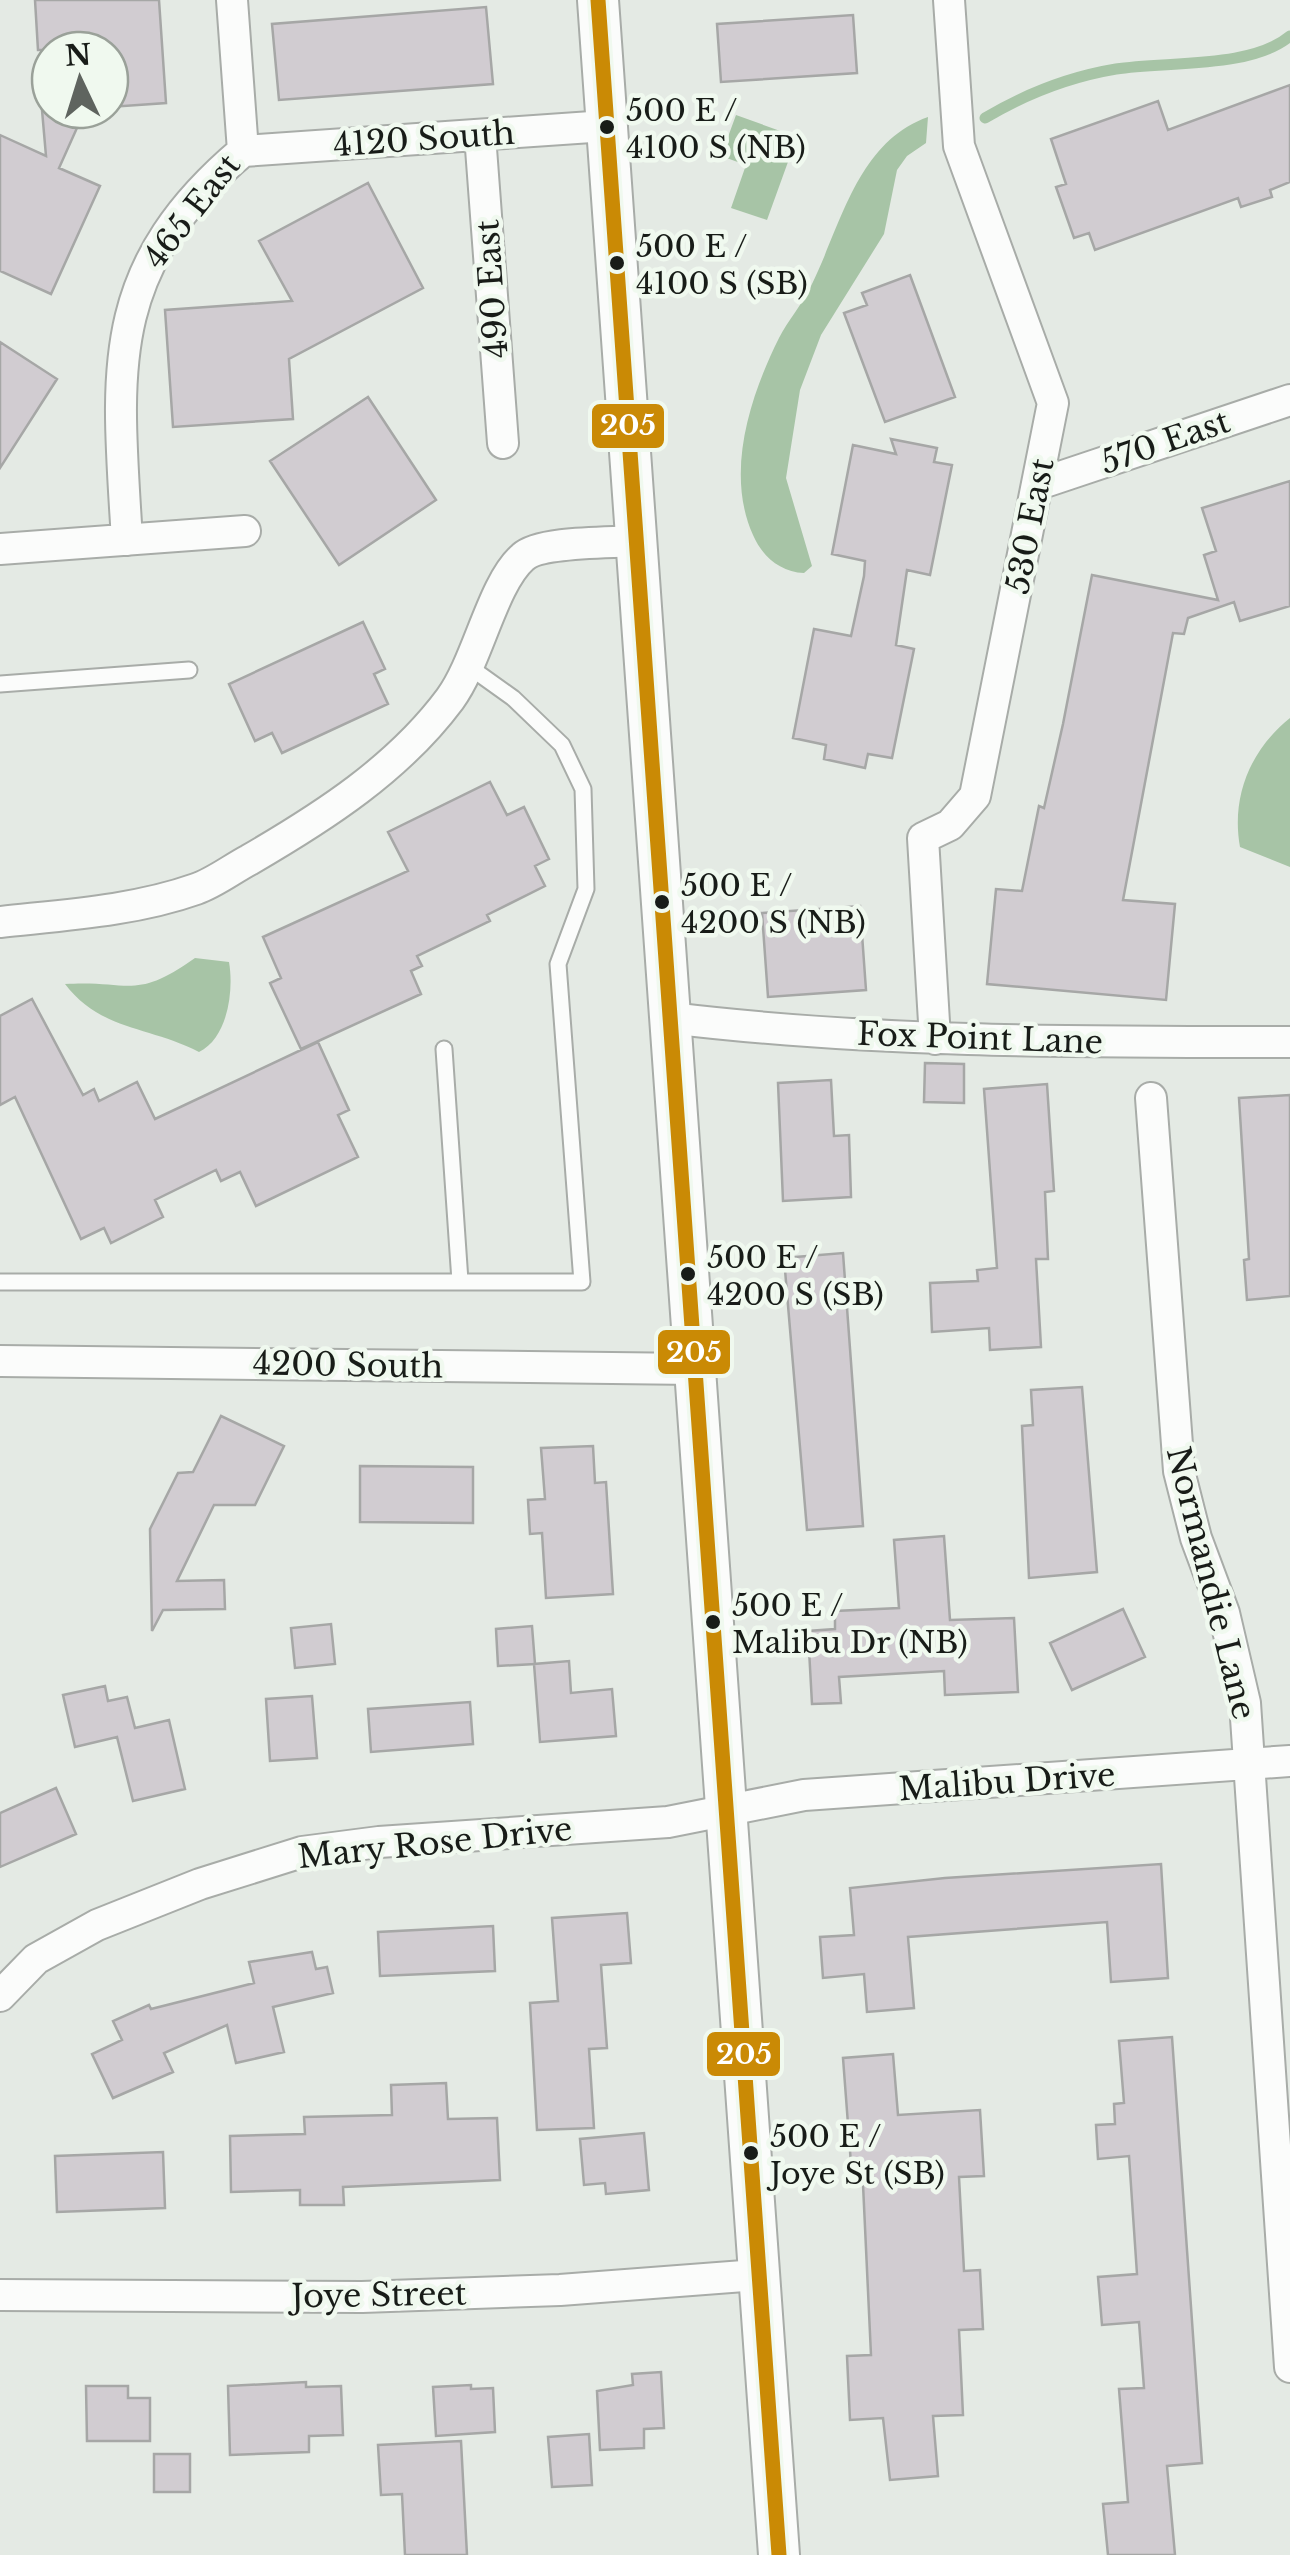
<svg xmlns="http://www.w3.org/2000/svg" width="1290" height="2555" font-family="'Libre Baskerville',serif">
<style>
.water{fill:#a7c4a6}
.lines{fill:none;stroke-linecap:round;stroke-linejoin:round}
.stream{stroke:#a7c4a6;stroke-width:11}
.building{fill:#d1ccd1;stroke:#a6a7a6;stroke-width:2.5}
.lane-casing{stroke:#a8aca8;stroke-width:19}
.street-casing{stroke:#a8aca8;stroke-width:34}
.secondary-casing{stroke:#a8aca8;stroke-width:44}
.lane{stroke:#fbfcfb;stroke-width:15}
.street{stroke:#fbfcfb;stroke-width:30}
.secondary{stroke:#fbfcfb;stroke-width:40}
.bus-1-casing{stroke:#f0f9ef;stroke-width:22}
.bus-1{stroke:#ca8a05;stroke-width:15}
.bus-dot{fill:#181c18;stroke:#f0f9ef;stroke-width:4}
.labels{text-anchor:middle;stroke-width:9;stroke-linejoin:round;paint-order:stroke}
.bus-label{font-size:30px;fill:#181c18;stroke:#f0f9ef;text-anchor:start}
.street-label{font-size:32px;fill:#181c18;stroke:#f0f9ef}
.line-badge{stroke:#f0f9ef;stroke-width:4}
.badge-label{font-size:28px;text-anchor:middle;font-weight:bold;fill:#fff}
</style>
<rect width="100%" height="100%" fill="#e4eae4"/>
<!-- water -->
<path class="water" d="M736 115 797 137 767 220 731 208 746 165 721 156Z
M928 117 926 143 907 156 897 170 884 234 821 335 800 390 786 478 812 566 804 573C780 572 762 556 753 535 725 473 750 396 779 338 788 320 802 305 811 286 841 226 857 142 928 117Z
M1290 718V867L1240 847C1231 797 1250 750 1290 718Z
M195 958 229 962C234 990 228 1038 199 1052 149 1026 101 1031 65 984 130 980 135 1001 195 958Z"/>
<g class="lines">
<!-- stream -->
<path class="stream" d="M985 118C1027 93 1068 77 1116 69 1167 61 1251 69 1290 36"/>
</g>
<!-- building -->
<path class="building" d="M35 0H159L166 103 110 107V50H38Z
M486 7 493 84 279 100 272 24Z
M853 15 857 73 721 82 717 24Z
M1290 85V182L1270 190 1272 197 1241 207 1238 198 1095 250 1089 233 1074 238 1056 187 1066 184 1051 139 1158 101 1168 130Z
M42 110H85L59 168 100 186 51 294 0 271V135L46 156Z
M368 183 423 288 289 359 293 419 173 427 165 310 292 301 259 241Z
M910 275 955 397 885 422 844 313 867 305 862 293Z
M0 342 57 379 0 468Z
M368 397 436 500 339 565 270 461Z
M891 439 937 448 934 462 952 465 930 575 907 570 896 645 914 649 892 758 868 754 865 768 824 759 826 745 793 738 814 629 851 636 864 576 865 561 832 554 853 445 896 454Z
M1290 481V606L1240 621 1234 602 1188 618 1184 634 1173 633 1123 900 1175 904 1166 1000 987 984 996 889 1022 891 1039 806 1044 808 1063 724 1092 575 1218 600 1204 555 1216 551 1202 508Z
M363 622 385 669 374 674 388 704 282 753 272 733 255 741 229 684Z
M490 782 507 815 524 807 549 859 535 866 545 886 487 915 490 921 417 956 422 966 411 971 421 994 301 1049 270 983 281 978 263 937 408 871 388 832Z
M860 906 866 990 768 997 762 913Z
M32 999 83 1095 94 1089 99 1101 137 1082 155 1119 318 1042 349 1110 338 1115 358 1157 256 1206 240 1172 221 1181 216 1170 155 1200 163 1217 111 1243 104 1228 81 1239 15 1097 0 1105V1016Z
M925 1063 964 1064V1103L924 1102Z
M831 1080 834 1136 849 1135 851 1197 783 1201 778 1083Z
M1047 1084 1054 1191 1045 1192 1048 1259H1036L1041 1347 990 1350 989 1328 932 1332 930 1283 978 1281 977 1270 997 1268 984 1089Z
M1290 1095V1296L1247 1300 1244 1260 1249 1259 1239 1098Z
M843 1253 863 1526 807 1530 784 1258Z
M1082 1387 1097 1572 1029 1578 1022 1426 1033 1425 1031 1390Z
M221 1416 284 1446 255 1505H214L177 1581 224 1580 225 1609 163 1610 152 1631 150 1529 178 1473 193 1472Z
M593 1446 595 1483 606 1482 613 1594 546 1598 542 1533 530 1534 528 1500 545 1499 541 1448Z
M360 1466 473 1467V1523L360 1522Z
M944 1536 950 1620 1014 1618 1018 1692 945 1695 944 1671 839 1677 841 1703 812 1704 808 1631 835 1629V1611L899 1608 894 1540Z
M1123 1609 1145 1657 1072 1690 1050 1643Z
M331 1624 335 1664 295 1668 291 1628Z
M532 1626 535 1664 498 1666 496 1629Z
M569 1661 571 1693 612 1689 616 1736 540 1742 534 1664Z
M105 1686 108 1701 127 1697 135 1728 169 1720 185 1789 133 1801 117 1737 75 1747 63 1695Z
M312 1696 317 1758 270 1761 266 1699Z
M470 1702 473 1744 371 1752 368 1709Z
M56 1788 76 1834 0 1867V1813Z
M1161 1864 1168 1978 1111 1982 1107 1922 908 1937 914 2008 867 2012 864 1974 823 1978 820 1937 854 1935 850 1888 945 1878Z
M627 1913 631 1963 601 1965 607 2048 589 2049 594 2128 537 2130 530 2003 558 2001 552 1918Z
M493 1926 495 1971 380 1976 378 1932Z
M312 1952 316 1969 327 1967 333 1993 273 2007 284 2052 236 2063 227 2025 164 2053 173 2072 113 2098 92 2054 122 2040 113 2021 149 2005 151 2009 254 1983 249 1962Z
M1172 2037 1202 2463 1167 2466 1175 2555H1108L1103 2504 1128 2502 1119 2389 1144 2388 1139 2322 1102 2325 1098 2277 1137 2274 1129 2156 1098 2159 1096 2125 1115 2124 1114 2104 1124 2103 1119 2041Z
M893 2054 898 2115 980 2110 984 2176 959 2177 964 2271 980 2270 983 2329 959 2330 963 2415 933 2416 938 2476 890 2480 883 2418 850 2420 847 2356 871 2355 862 2163 851 2164 843 2058Z
M446 2083 448 2119 497 2118 500 2180 343 2187 344 2205H300V2190L231 2192 230 2136 305 2134 304 2117 392 2115 391 2085Z
M644 2133 649 2190 606 2194 605 2183 584 2185 580 2139Z
M163 2152 165 2208 57 2212 55 2156Z
M661 2372 664 2428 644 2429V2448L600 2450 597 2391 633 2385 632 2374Z
M306 2382V2387L341 2386 343 2435 309 2436V2452L230 2455 228 2386Z
M471 2385V2389L493 2388 495 2432 436 2436 433 2387Z
M86 2386H128V2398H150V2441H87Z
M589 2434 592 2485 552 2487 548 2437Z
M461 2441 467 2555H405L402 2494 381 2495 378 2445Z
M154 2454H190V2492H154Z"/>
<g class="lines">
<!-- lane casing -->
<g class="lane-casing">
<path id="lane" d="M0 684 189 670
M444 1049 460 1281
M0 1282H582L558 964 586 889 583 789 562 745 513 698 471 668"/>
</g>
<!-- street casing -->
<g class="street-casing">
<path id="street" d="M480 135 503 443
M243 151 606 126
M1039 484 1290 400
M127 540C117 372 102 270 243 151L232 0
M0 549 245 531
M0 922C64 915 134 911 196 889 214 883 232 869 249 860 323 817 398 769 450 699 478 661 492 584 523 557 540 541 610 543 635 541
M670 1018C876 1043 1083 1042 1290 1042
M935 1039 923 838 950 825 975 796 1053 403 959 146 949 0
M1151 1098 1179 1471 1196 1538 1224 1613 1245 1703 1290 2367
M0 1361 695 1369
M0 1996 36 1959 97 1925 200 1884 302 1852 379 1842 668 1822 804 1795 1290 1761
M0 2295 362 2297 560 2290 757 2275"/>
</g>
<!-- secondary casing -->
<g class="secondary-casing">
<path id="secondary" d="M598 0 779 2555"/>
</g>
<!-- lane -->
<use href="#lane" class="lane"/>
<!-- street -->
<use href="#street" class="street"/>
<!-- secondary -->
<use href="#secondary" class="secondary"/>
<!-- bus-1 casing -->
<g class="bus-1-casing">
<path id="bus-1" d="M598 0 779 2555"/>
</g>
<!-- bus-1 -->
<use href="#bus-1" class="bus-1"/>
</g>
<!-- markers -->
<g class="bus-dot">
<circle cx="607" cy="127" r="9"/>
<circle cx="617" cy="263" r="9"/>
<circle cx="662" cy="902" r="9"/>
<circle cx="688" cy="1274" r="9"/>
<circle cx="713" cy="1622" r="9"/>
<circle cx="751" cy="2153" r="9"/>
</g>
<g class="labels">
<!-- bus labels -->
<g class="bus-label">
<text x="626" y="121">500 E /<tspan x="626" dy="37">4100 S (NB)</tspan></text>
<text x="636" y="257">500 E /<tspan x="636" dy="37">4100 S (SB)</tspan></text>
<text x="681" y="896">500 E /<tspan x="681" dy="37">4200 S (NB)</tspan></text>
<text x="707" y="1268">500 E /<tspan x="707" dy="37">4200 S (SB)</tspan></text>
<text x="732" y="1616">500 E /<tspan x="732" dy="37">Malibu Dr (NB)</tspan></text>
<text x="770" y="2147">500 E /<tspan x="770" dy="37">Joye St (SB)</tspan></text>
</g>
<!-- street labels -->
<g class="street-label">
<text transform="translate(424 139) rotate(-4)" y="11">4120 South</text>
<text transform="translate(192 211) rotate(-52)" y="11">465 East</text>
<text transform="translate(492 289) rotate(-94)" y="11">490 East</text>
<text transform="translate(1165 442) rotate(-19)" y="11">570 East</text>
<text transform="translate(1030 526) rotate(-79)" y="11">530 East</text>
<text transform="translate(980 1038) rotate(2)" y="11">Fox Point Lane</text>
<text transform="translate(348 1365) rotate(1)" y="11">4200 South</text>
<text transform="translate(1211 1583) rotate(76)" y="11">Normandie Lane</text>
<text transform="translate(1007 1782) rotate(-4)" y="11">Malibu Drive</text>
<text transform="translate(435 1843) rotate(-6)" y="11">Mary Rose Drive</text>
<text transform="translate(379 2295) rotate(-1)" y="11">Joye Street</text>
</g>
</g>
<g class="line-badge">
<rect x="590" y="402" width="76" height="48" rx="10" fill="#ca8a05"/>
<rect x="656" y="1328" width="76" height="48" rx="10" fill="#ca8a05"/>
<rect x="705" y="2030" width="77" height="48" rx="10" fill="#ca8a05"/>
</g>
<g class="badge-label">
<text x="628" y="435">205</text>
<text x="694" y="1362">205</text>
<text x="744" y="2064">205</text>
</g>
<!-- north arrow -->
<g transform="translate(80 80) rotate(356)"><circle r="48" fill="#f0f9ef" stroke="#9aa199" stroke-width="2.5"/>
<path d="M0-8L18 38L0 25L-18 38Z" fill="#5f645f"/>
<text y="-15" font-size="28" font-weight="bold" text-anchor="middle" fill="#181c18">N</text>
</g>
</svg>
